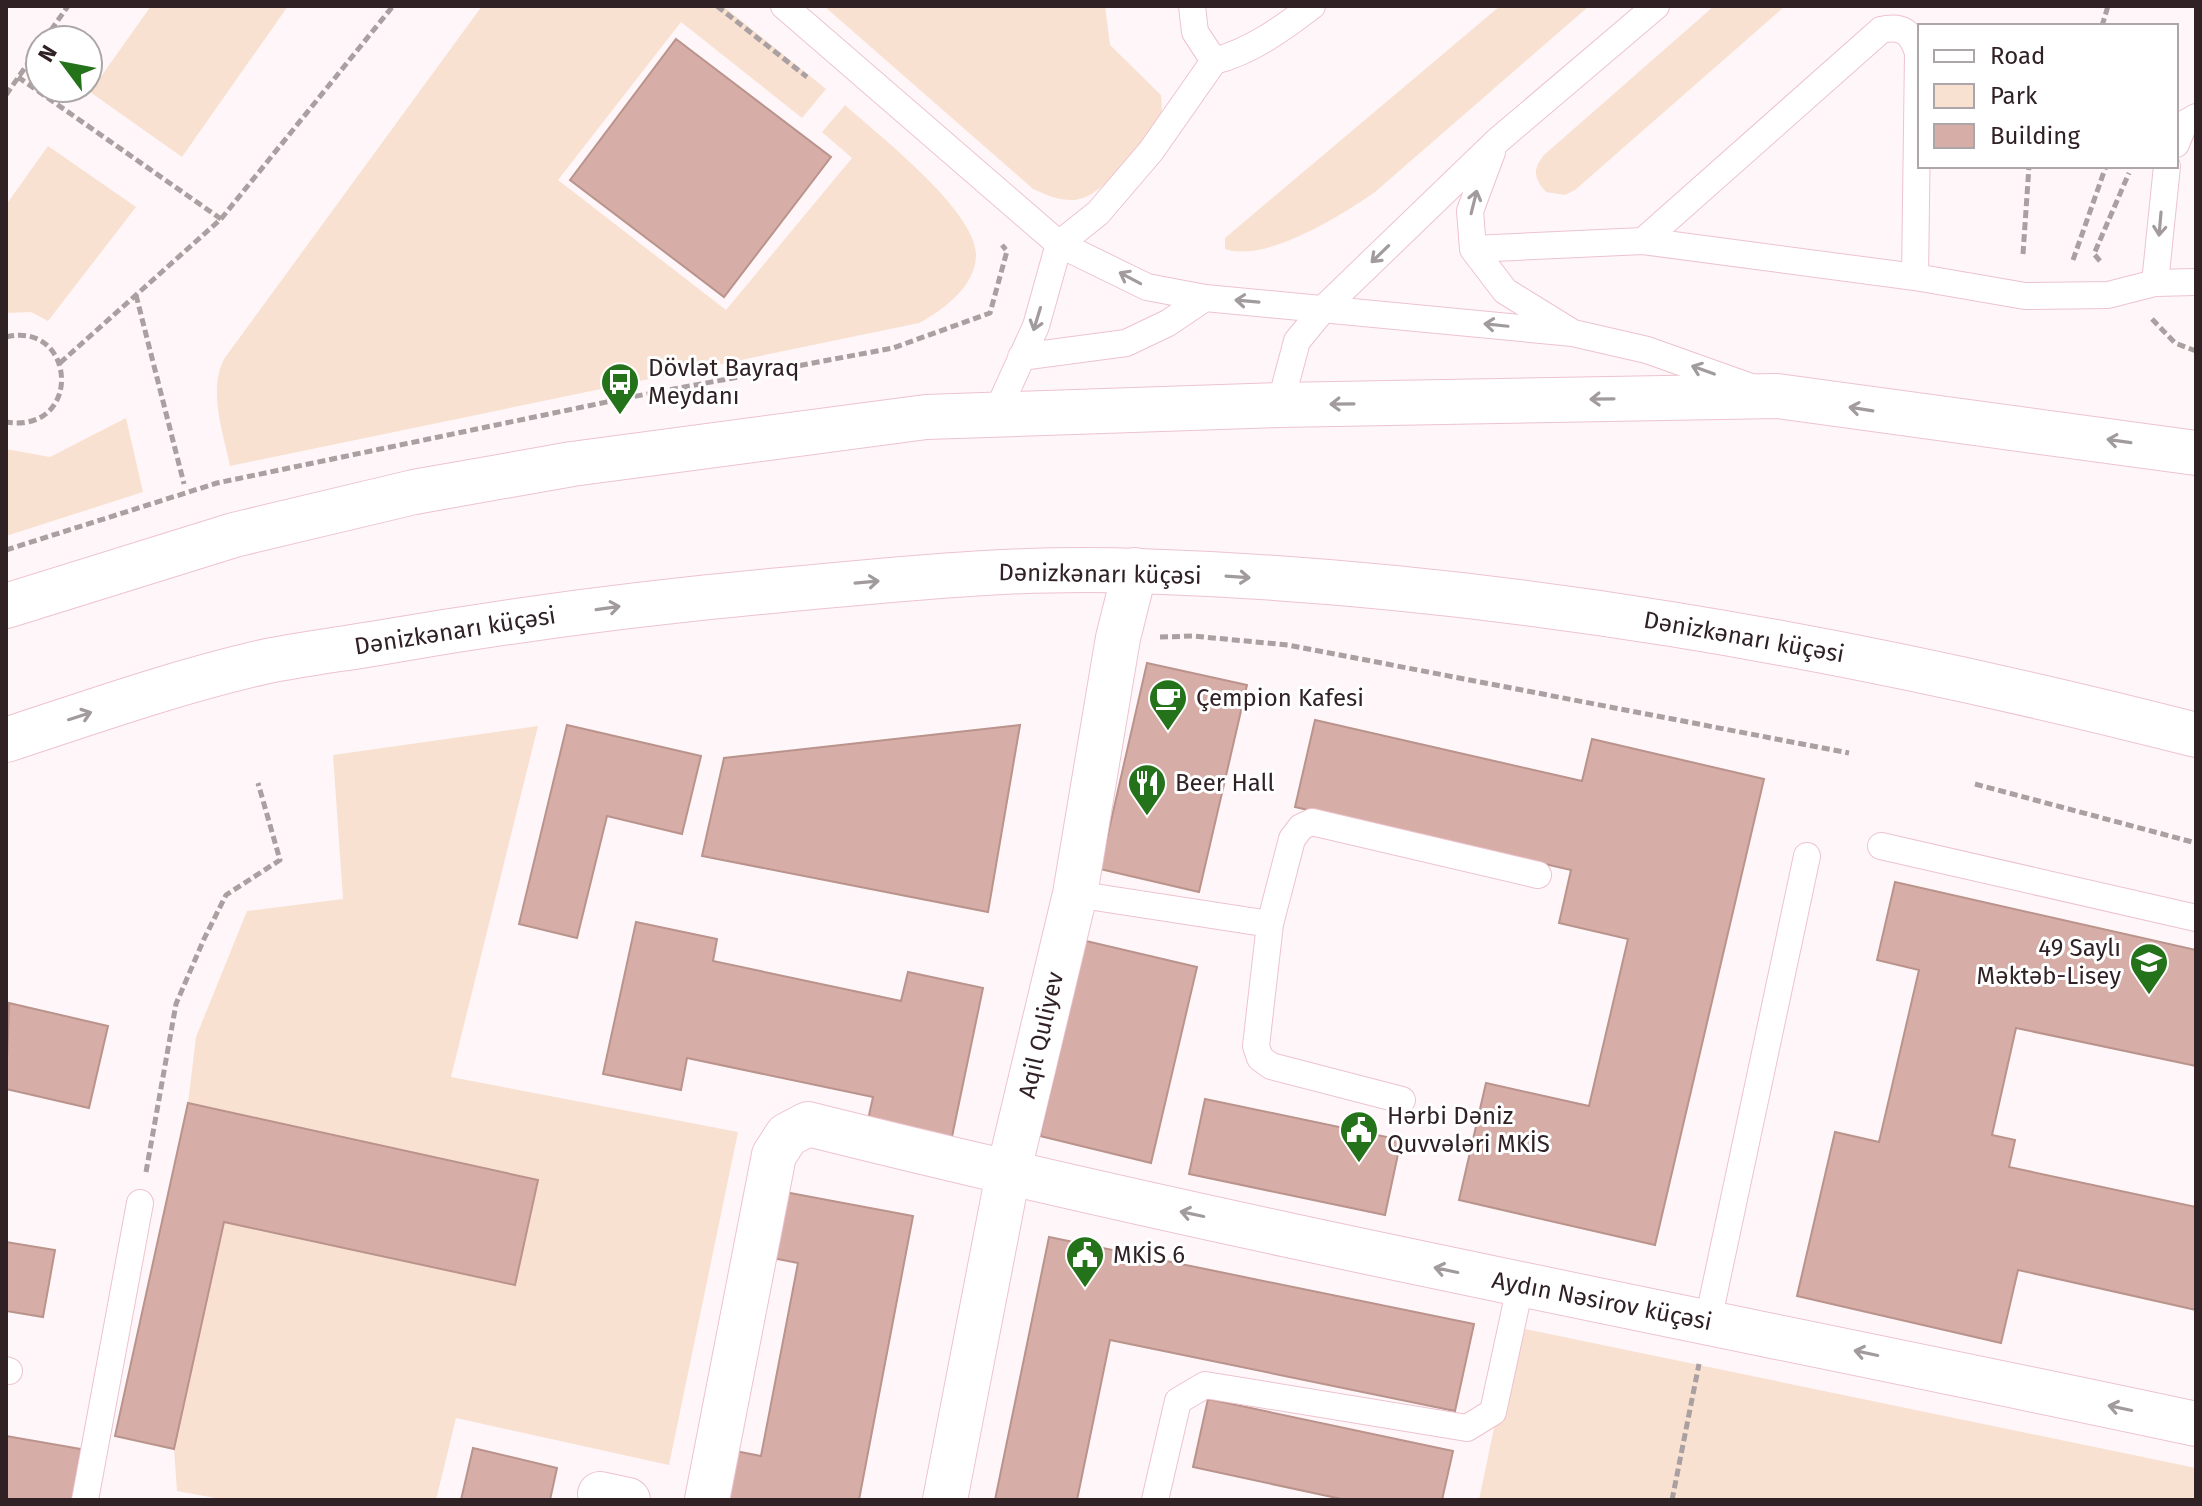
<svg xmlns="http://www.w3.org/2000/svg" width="2202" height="1506" font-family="'Fira Sans',sans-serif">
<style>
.green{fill:#f9e1d1}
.building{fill:#d6aea7;stroke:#ba938c;stroke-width:2}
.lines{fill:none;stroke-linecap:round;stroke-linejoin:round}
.lane-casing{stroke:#edc3ce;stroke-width:28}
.street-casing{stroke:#edc3ce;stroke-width:46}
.highway-casing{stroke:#edc3ce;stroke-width:46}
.path{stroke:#aa9fa1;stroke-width:5;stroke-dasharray:8 4;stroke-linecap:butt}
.lane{stroke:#fff;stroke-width:26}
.street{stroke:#fff;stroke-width:44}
.highway{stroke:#fff;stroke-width:44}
.oneway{stroke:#a29b9d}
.labels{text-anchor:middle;stroke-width:6;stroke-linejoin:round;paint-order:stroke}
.poi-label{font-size:24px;fill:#302125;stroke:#fff;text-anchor:start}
.street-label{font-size:24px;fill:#302125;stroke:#fff}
</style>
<rect width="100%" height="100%" fill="#fef6f8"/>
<!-- green -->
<path class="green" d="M151 6H288L182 157 90 92Z
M482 6H723L826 89 802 118 681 22 558 180 726 310 852 158 822 132 845 105C877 134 978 212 976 256 975 287 943 310 919 323L230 466C223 432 208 391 224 359Z
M824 6H1105L1110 45 1161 95 1162 112C1147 137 1106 197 1075 200 1059 201 1047 195 1033 189Z
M1500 6H1589L1375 192C1342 215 1266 263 1225 249V238Z
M1714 6H1785L1575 190 1565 195 1546 192C1534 178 1532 170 1544 155Z
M48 146 136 207 48 321 31 312 6 313V205Z
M126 418 143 492 6 536V449L50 457Z
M538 726 451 1077 738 1132 669 1465 456 1418 436 1500H226L177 1491 174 1449 224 1222 515 1285 538 1180 188 1103 196 1037 247 911 343 899 333 755Z
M1515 1327 2196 1468V1500H1479Z"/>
<!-- building -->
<path class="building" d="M676 39 831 157 724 297 570 180Z
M1147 663 1247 685 1199 892 1100 869Z
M1315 720 1582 781 1592 739 1764 779 1655 1245 1459 1200 1486 1083 1589 1106 1628 939 1559 923 1571 870 1295 807Z
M567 725 701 756 682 834 607 816 577 938 519 924Z
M1020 725 988 912 702 856 724 758Z
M1895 882 2196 950V1066L2016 1028 1992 1135 2015 1140 2009 1167 2196 1207V1310L2018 1270 2001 1343 1797 1296 1835 1132 1879 1142 1919 970 1877 960Z
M636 922 717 939 713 961 901 1001 908 972 983 988 949 1151 865 1133 873 1097 687 1058 681 1090 603 1074Z
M1086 941 1197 967 1151 1163 1040 1136Z
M9 1003 108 1026 89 1108 6 1089Z
M1205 1099 1401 1140 1385 1215 1189 1174Z
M188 1103 538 1180 515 1285 224 1222 174 1449 115 1436Z
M774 1190 913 1216 859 1500H716L725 1449 761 1456 798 1263 762 1256Z
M1049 1237 1474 1324 1455 1411 1110 1340 1077 1500H995Z
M6 1242 55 1250 43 1317 6 1311Z
M1208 1399 1453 1451 1442 1500H1346L1193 1467Z
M6 1436 81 1449 72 1500H6Z
M473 1448 557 1468 550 1500H461Z"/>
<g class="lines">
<!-- lane casing -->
<g class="lane-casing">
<path id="lane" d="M784 6 1059 244 1147 287 1205 298
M1192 6 1195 32 1214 61
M2176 144 2184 124 2196 117
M1492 152 1470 211 1473 249 1505 291 1573 333 1647 350 1748 386
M1643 241 1881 30C1903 25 1912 33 1918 53L1915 277
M1473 249 1643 241 1915 277 2025 296 2108 295 2155 283 2196 282
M2155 283 2167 166
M1021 357 1126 343 1168 323 1205 298 1573 333
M1280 405 1297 341 1325 307 1496 142 1656 6
M996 414 1036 326 1059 244 1098 213 1151 151 1214 61C1250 52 1282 29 1312 6
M1881 846 2196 918
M1075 894 1270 924
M1402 1100 1271 1066 1260 1058 1256 1046 1270 924 1292 839 1301 827 1312 822 1538 875
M1708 1321 1807 856
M6 1370 9 1371
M85 1500 140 1203
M1155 1500 1178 1401 1205 1385 1467 1428 1493 1412 1520 1287"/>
</g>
<!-- street casing -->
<g class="street-casing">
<path id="street" d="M600 1494 628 1500
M707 1500 774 1155 787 1135 808 1124C1267 1239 1733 1325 2196 1424
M945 1500 1008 1174 1075 894 1118 638 1135 570"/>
</g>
<!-- highway casing -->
<g class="highway-casing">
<path id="highway" d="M6 606 234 535 414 492 572 464 926 417 1280 405 1777 396 2196 453
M6 740C91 712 176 682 263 662 302 654 343 649 384 642 516 619 649 602 782 590 900 579 1020 566 1139 571 1497 583 1849 646 2196 735"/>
</g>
<!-- path -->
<path class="path" d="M717 6 807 77
M2102 26 2108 6
M44 40 68 6
M18 77 221 219
M6 95 40 46
M2023 254 2029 166
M2073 260 2106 166
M2100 261 2094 254 2129 173
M136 295 184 484
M2152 319 2175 343 2196 351
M6 337C76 320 84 434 6 422
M60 363 221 219 393 6
M6 550 217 483 626 398 893 348 990 313 1007 251 1002 245
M1160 637 1193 636 1288 645 1849 753
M1975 784 2196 843
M146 1172 176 1004 204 939 226 895 280 860 258 783
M1672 1500 1699 1364"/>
<!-- lane -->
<use href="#lane" class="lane"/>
<!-- street -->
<use href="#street" class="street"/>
<!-- highway -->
<use href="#highway" class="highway"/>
</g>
<!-- one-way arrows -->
<defs><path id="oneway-shaft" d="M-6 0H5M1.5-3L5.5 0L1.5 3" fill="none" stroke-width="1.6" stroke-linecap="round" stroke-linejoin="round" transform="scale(2)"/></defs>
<g class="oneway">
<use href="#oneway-shaft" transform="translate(1474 202) rotate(-76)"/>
<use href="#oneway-shaft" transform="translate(2160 224) rotate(95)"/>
<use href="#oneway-shaft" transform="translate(1380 254) rotate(136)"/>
<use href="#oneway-shaft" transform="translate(1130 278) rotate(-152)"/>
<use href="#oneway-shaft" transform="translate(1247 301) rotate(-175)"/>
<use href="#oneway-shaft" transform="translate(1037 319) rotate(107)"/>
<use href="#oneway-shaft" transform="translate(1496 325) rotate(-174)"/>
<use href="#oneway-shaft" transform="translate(1703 370) rotate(-160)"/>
<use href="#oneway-shaft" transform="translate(1602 399) rotate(179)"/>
<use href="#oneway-shaft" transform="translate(1342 404) rotate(179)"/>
<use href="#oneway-shaft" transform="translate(1861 409) rotate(-171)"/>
<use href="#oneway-shaft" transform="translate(2119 441) rotate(-172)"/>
<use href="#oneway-shaft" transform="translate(1238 577) rotate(4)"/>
<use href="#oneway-shaft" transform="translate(867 582) rotate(-5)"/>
<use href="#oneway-shaft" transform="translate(608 608) rotate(-8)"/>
<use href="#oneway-shaft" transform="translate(80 716) rotate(-18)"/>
<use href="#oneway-shaft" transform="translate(1192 1214) rotate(-168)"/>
<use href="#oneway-shaft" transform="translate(1446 1270) rotate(-168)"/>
<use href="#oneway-shaft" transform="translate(1866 1353) rotate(-168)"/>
<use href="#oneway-shaft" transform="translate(2120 1408) rotate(-168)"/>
</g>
<!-- icons -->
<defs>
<g id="bus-pin" transform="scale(2)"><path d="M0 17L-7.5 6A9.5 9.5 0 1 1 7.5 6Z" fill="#24731b" stroke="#fff"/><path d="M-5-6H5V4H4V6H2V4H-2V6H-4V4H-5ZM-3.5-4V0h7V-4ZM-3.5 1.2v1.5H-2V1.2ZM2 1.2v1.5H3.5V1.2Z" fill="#fff"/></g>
<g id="cafe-pin" transform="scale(2)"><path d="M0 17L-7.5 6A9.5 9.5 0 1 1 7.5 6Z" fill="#24731b" stroke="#fff"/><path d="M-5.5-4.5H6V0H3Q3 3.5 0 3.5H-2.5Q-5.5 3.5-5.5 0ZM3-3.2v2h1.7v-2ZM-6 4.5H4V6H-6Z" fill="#fff"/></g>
<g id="restaurant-pin" transform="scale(2)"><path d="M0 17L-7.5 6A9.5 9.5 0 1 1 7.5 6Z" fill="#24731b" stroke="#fff"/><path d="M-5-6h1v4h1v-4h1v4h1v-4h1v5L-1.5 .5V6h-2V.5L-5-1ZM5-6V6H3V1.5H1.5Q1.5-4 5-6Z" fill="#fff"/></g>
<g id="school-pin" transform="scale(2)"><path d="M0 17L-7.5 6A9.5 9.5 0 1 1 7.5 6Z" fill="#24731b" stroke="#fff"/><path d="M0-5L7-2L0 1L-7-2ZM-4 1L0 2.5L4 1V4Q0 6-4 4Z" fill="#fff"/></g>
<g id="civic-pin" transform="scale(2)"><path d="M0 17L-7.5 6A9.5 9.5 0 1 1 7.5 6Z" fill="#24731b" stroke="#fff"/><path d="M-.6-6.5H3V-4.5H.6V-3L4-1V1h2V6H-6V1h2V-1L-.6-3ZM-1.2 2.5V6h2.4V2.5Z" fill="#fff"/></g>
</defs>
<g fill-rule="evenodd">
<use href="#bus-pin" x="620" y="382"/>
<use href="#cafe-pin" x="1168" y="698"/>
<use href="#restaurant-pin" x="1147" y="783"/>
<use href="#school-pin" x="2149" y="962"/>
<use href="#civic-pin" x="1359" y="1130"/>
<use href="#civic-pin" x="1085" y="1255"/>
</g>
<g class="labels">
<!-- poi labels -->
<g class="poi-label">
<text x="648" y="376">Dövlət Bayraq<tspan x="648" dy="28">Meydanı</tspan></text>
<text x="1196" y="706">Çempion Kafesi</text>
<text x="1175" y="791">Beer Hall</text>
<text x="2121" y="956" text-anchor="end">49 Saylı<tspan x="2121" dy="28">Məktəb-Lisey</tspan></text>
<text x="1387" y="1124">Hərbi Dəniz<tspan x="1387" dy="28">Quvvələri MKİS</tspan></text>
<text x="1113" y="1263">MKİS 6</text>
</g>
<!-- street labels -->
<g class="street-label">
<text transform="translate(1100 574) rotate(1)" y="8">Dənizkənarı küçəsi</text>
<text transform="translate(455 631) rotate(-9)" y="8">Dənizkənarı küçəsi</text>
<text transform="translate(1744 637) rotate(10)" y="8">Dənizkənarı küçəsi</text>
<text transform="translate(1041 1035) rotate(-77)" y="8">Aqil Quliyev</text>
<text transform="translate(1602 1301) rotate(11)" y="8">Aydın Nəsirov küçəsi</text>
</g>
</g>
<!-- border -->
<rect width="2202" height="1506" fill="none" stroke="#302125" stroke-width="16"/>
<!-- legend -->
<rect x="1918" y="24" width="260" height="144" fill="#ffffff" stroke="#aca6a8" stroke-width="2"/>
<rect x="1934" y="50" width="40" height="12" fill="#ffffff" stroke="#aca6a8" stroke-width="2"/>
<text x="1990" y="64" font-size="24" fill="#302125">Road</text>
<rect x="1934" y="84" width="40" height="24" fill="#f9e1d1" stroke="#aca6a8" stroke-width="2"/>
<text x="1990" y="104" font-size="24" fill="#302125">Park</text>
<rect x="1934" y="124" width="40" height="24" fill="#d6aea7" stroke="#aca6a8" stroke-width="2"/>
<text x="1990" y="144" font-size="24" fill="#302125">Building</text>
<!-- north arrow -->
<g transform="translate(64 64) rotate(302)"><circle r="38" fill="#ffffff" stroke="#aca6a8" stroke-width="2"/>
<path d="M0-6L14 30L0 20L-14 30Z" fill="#24731b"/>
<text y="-12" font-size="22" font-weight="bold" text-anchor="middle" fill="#302125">N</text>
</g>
</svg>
